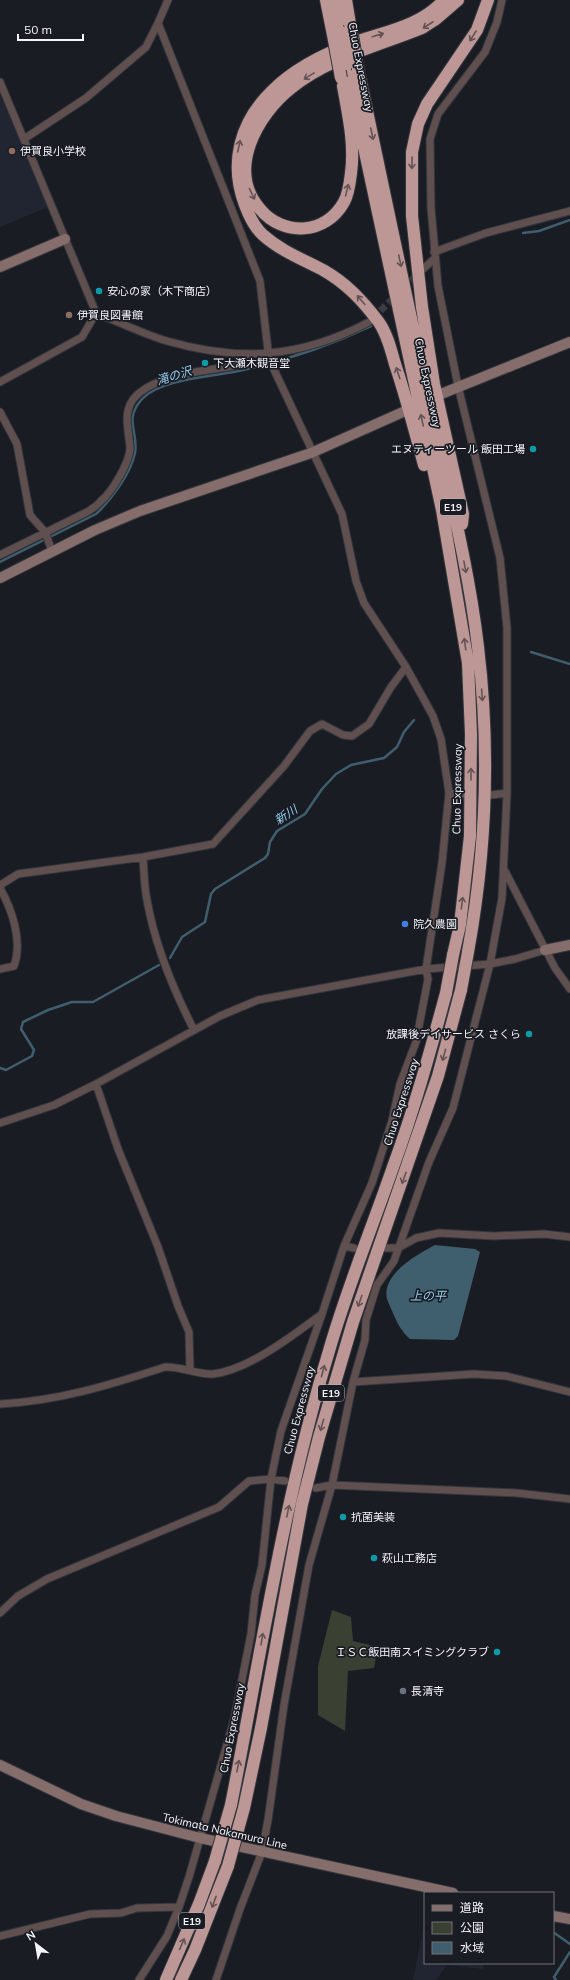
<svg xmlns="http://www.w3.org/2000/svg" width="570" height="1980" font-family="Mulish,'Noto Sans JP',sans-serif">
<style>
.built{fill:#212531}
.green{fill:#3a4132}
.water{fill:#3f5e6e}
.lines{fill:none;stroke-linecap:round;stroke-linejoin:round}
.stream{stroke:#3f5e6e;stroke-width:2.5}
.street-tunnel{stroke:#3b3d43;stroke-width:7;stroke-dasharray:7 3.5;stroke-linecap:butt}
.street-casing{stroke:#34363d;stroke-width:9}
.secondary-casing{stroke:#34363d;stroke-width:12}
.highway-casing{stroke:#34363d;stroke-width:14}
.street{stroke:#5f504f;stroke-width:7}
.secondary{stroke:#856d6b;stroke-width:10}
.highway{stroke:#bd9795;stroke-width:12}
.highway-bridge-casing{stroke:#34363d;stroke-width:14;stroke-linecap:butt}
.highway-bridge{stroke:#bd9795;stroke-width:12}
.oneway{stroke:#635356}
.education-dot{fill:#8d6e63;stroke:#1a1c23;stroke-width:1.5}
.culture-dot{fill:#0f9aa8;stroke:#1a1c23;stroke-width:1.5}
.shop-dot{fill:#3f7fe0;stroke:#1a1c23;stroke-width:1.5}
.worship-dot{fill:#6b7280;stroke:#1a1c23;stroke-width:1.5}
.labels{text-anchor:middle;stroke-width:3.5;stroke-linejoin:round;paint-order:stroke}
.shield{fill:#1a1c23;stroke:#b2b4ba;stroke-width:1}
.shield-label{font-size:10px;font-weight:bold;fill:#f3f5fa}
.street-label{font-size:11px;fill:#f3f5fa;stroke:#1a1c23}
.poi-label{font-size:11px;fill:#f3f5fa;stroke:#1a1c23;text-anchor:start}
.water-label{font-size:12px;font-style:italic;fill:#93ceee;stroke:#1a1c23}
</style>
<rect width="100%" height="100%" fill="#1a1c23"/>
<!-- built -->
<path class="built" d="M0 95 48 207 0 227Z
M425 1921V1963H484L483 1969 447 1965 436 1980H413Z"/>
<!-- green -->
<path class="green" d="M332 1610 351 1617 353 1641 378 1647 374 1668 348 1671 345 1731 318 1715V1666Z"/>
<!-- water -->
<path class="water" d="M435 1245 475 1249 480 1252 458 1336 454 1340 410 1339C402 1332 397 1323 393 1313 391 1309 389 1304 387 1299 381 1274 418 1254 435 1245Z"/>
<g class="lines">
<!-- stream -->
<path class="stream" d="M523 233 539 231 570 220
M0 562 96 514C111 500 131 473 135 453 139 432 123 420 142 399 162 378 215 377 243 370 287 360 331 345 371 326
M531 652 570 664
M170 958 182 937 205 922 211 894 215 889 265 858 268 854 270 842 277 831 305 814 322 789 336 774 351 765 384 758 397 747 404 732 414 720
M0 1068 6 1070 32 1056 34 1050 21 1029 23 1022 48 1010 72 1002H93L159 965
M553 1932 570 1944
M556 1980 554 1977 570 1952"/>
<!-- street-tunnel -->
<path class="street-tunnel" d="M373 318 419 273"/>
<!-- street casing -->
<g class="street-casing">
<path id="street" d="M0 82 96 313C119 322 143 334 167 341 240 362 301 358 369 322
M24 139 86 98 146 47 158 23
M434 252 486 233 570 211
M422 270 434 259
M0 382 82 337 96 313
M0 412 17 444 30 515 45 532 52 551
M0 555 89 511C93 508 98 505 101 501 112 492 130 462 130 448 129 430 121 410 137 395 161 373 211 370 242 365L245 355
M449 793 462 795
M491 795 507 793
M143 857C144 871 144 886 147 900 155 946 173 989 194 1030
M505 871 555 968 570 989
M0 888 2 884 18 874 143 857 213 844 284 766 310 731 322 724 343 735 352 736 369 724 391 687 406 667
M0 888C12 910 23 941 14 966L0 969
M96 1084 118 1149 158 1247 178 1306 189 1332 190 1370
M0 1123 54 1105 96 1084 220 1016 258 1000 426 969 490 964 515 959 545 950
M344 1246 354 1248
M384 1248H398L416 1238 439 1233 494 1236 544 1234 570 1237
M353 1382 474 1374 506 1376 570 1392
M0 1404C58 1401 110 1385 165 1367 181 1366 197 1375 213 1374 249 1370 293 1335 322 1314
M316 1488 332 1485 517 1493 570 1499
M0 1613 18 1596 47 1579 219 1507 249 1481 271 1479 285 1481
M0 1936 90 1914 121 1913 137 1908 179 1907
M139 1980 167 1936 179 1907 189 1877 234 1720 251 1634 255 1595 262 1565 271 1479 281 1431 322 1314 344 1246 372 1183 392 1121 400 1084 416 1042 428 979 426 969 442 863 449 793 441 739 433 716 406 667 364 603 356 581 342 514 269 359 260 281 158 23 168 0
M216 1980 240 1909 262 1852 268 1820 284 1705 309 1565 332 1485 353 1382 365 1340 366 1320 377 1285 394 1261 429 1162 453 1108 490 964 502 898 507 793V628L500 558 458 386 438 286 431 208 430 139 438 114 485 52 497 22 502 0"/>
</g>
<!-- secondary casing -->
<g class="secondary-casing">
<path id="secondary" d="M0 267 65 239
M441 394 570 342
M0 578 95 530 140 511 311 453 403 412
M545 950 570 945
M0 1765 81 1804 116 1816 200 1838 453 1893
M553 1916 570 1919"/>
</g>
<!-- highway casing -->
<g class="highway-casing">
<path id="highway" d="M326 0 333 35
M335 0 341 32
M346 0 350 24
M358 69C381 176 403 284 427 391 445 476 468 561 478 647 490 747 486 853 468 952
M348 73 442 510 468 663 471 734 470 836 460 925 453 955
M343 86C348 114 355 144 351 173 350 182 348 195 344 202 326 235 283 237 260 209 226 170 257 115 291 88 328 58 378 46 422 28L436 19 458 0
M424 465C415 431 406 397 395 364 391 350 387 333 378 321 362 300 346 283 323 270 302 259 281 251 263 235 254 227 249 216 245 205 229 163 240 122 272 91 295 68 326 53 356 42 387 31 421 26 444 0
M462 524 463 514 434 384 422 307 412 216V152L418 124 427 104 477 30 488 0
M231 1805C261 1653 284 1499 329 1351 347 1288 372 1228 393 1167 414 1110 430 1052 446 993
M244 1808 261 1728 302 1504 319 1437 353 1322 438 1076 461 990
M166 1980 199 1904 215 1861
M181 1980 195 1950 228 1866"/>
</g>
<!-- street -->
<use href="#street" class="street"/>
<!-- secondary -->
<use href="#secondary" class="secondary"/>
<!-- highway -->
<use href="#highway" class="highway"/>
<!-- highway-bridge casing -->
<g class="highway-bridge-casing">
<path id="highway-bridge" d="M350 24 358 69
M341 32 347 64
M333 35 341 78
M461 990 468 952
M446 993 453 955
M215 1861 231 1805
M228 1866 244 1808"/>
</g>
<!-- highway-bridge -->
<use href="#highway-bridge" class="highway-bridge"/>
</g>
<!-- one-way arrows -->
<defs><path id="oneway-shaft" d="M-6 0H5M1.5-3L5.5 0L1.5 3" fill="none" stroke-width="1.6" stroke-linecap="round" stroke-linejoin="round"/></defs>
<g class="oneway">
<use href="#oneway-shaft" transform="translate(428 25) rotate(147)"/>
<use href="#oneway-shaft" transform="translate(378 35) rotate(-16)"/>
<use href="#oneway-shaft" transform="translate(473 36) rotate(122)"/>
<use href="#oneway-shaft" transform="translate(309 76) rotate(148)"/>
<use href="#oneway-shaft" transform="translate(372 134) rotate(78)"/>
<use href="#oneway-shaft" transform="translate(239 146) rotate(-78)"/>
<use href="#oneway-shaft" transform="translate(412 163) rotate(91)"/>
<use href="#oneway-shaft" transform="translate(347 190) rotate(-76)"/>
<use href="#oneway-shaft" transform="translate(252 194) rotate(65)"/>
<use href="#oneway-shaft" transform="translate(400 261) rotate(78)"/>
<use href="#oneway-shaft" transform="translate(361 300) rotate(-130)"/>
<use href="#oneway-shaft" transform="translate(398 373) rotate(-108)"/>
<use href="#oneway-shaft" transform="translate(422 420) rotate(-102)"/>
<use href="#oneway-shaft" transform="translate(465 567) rotate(79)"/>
<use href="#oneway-shaft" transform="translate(465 644) rotate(-98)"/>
<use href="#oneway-shaft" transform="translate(482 695) rotate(86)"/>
<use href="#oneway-shaft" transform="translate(471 774) rotate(-90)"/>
<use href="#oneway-shaft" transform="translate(462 903) rotate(-83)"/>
<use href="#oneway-shaft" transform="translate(444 1055) rotate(105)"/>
<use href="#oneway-shaft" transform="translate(404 1178) rotate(110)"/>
<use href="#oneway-shaft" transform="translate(360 1301) rotate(109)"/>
<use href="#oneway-shaft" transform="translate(323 1371) rotate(-75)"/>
<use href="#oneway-shaft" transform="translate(322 1425) rotate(106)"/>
<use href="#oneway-shaft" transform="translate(288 1511) rotate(-78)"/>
<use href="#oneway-shaft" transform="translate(262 1639) rotate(-80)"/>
<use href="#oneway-shaft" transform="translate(238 1766) rotate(-79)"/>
<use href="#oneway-shaft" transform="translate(214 1902) rotate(110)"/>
<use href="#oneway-shaft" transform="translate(182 1944) rotate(-66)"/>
</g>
<!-- markers -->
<g class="education-dot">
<circle cx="12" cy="151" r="4"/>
<circle cx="69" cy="315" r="4"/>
</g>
<g class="culture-dot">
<circle cx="99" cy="291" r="4"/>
<circle cx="205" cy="363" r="4"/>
<circle cx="533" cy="449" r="4"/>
<circle cx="529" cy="1034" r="4"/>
<circle cx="343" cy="1517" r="4"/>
<circle cx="374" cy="1558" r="4"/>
<circle cx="497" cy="1652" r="4"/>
</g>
<circle class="shop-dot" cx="405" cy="924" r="4"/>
<circle class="worship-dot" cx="403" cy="1691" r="4"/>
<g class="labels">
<!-- shield labels -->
<g class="shield">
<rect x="440" y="499" width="26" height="16" rx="3"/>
<rect x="318" y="1385" width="26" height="16" rx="3"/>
<rect x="179" y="1913" width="26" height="16" rx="3"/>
</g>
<g class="shield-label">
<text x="453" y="511">E19</text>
<text x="331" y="1397">E19</text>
<text x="192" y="1925">E19</text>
</g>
<!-- street labels -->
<g class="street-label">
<text transform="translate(361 67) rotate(79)" y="4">Chuo Expressway</text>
<text transform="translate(428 383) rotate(78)" y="4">Chuo Expressway</text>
<text transform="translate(457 789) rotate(-89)" y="4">Chuo Expressway</text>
<text transform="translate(401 1102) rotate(-72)" y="4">Chuo Expressway</text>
<text transform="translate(299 1410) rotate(-75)" y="4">Chuo Expressway</text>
<text transform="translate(232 1728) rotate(-79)" y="4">Chuo Expressway</text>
<text transform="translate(225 1831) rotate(13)" y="4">Tokimata Nakamura Line</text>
</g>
<!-- poi labels -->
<g class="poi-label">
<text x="20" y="155">伊賀良小学校</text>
<text x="107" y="295">安心の家（木下商店）</text>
<text x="77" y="319">伊賀良図書館</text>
<text x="213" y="367">下大瀬木観音堂</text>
<text x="525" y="453" text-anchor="end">エヌティーツール 飯田工場</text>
<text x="413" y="928">院久農園</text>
<text x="521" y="1038" text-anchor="end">放課後デイサービス さくら</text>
<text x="351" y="1521">抗菌美装</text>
<text x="382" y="1562">萩山工務店</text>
<text x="489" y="1656" text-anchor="end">ＩＳＣ飯田南スイミングクラブ</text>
<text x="411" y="1695">長清寺</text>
</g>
<!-- water labels -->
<g class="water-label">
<text transform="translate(174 376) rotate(-17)" y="4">滝の沢</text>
<text transform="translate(286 815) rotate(-33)" y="4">新川</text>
<text x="428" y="1300">上の平</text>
</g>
</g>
<!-- legend -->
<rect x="424" y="1892" width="130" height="72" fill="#1a1c23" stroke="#717379"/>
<rect x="432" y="1905" width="20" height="6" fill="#856d6b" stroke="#717379"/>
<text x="460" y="1912" font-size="12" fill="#f3f5fa">道路</text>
<rect x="432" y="1922" width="20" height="12" fill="#3a4132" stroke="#717379"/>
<text x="460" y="1932" font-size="12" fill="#f3f5fa">公園</text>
<rect x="432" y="1942" width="20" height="12" fill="#3f5e6e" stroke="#717379"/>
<text x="460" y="1952" font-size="12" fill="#f3f5fa">水域</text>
<!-- north arrow -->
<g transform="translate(36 1944) rotate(329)" stroke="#1a1c23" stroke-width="3" paint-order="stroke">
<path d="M0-3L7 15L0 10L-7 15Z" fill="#f3f5fa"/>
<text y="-6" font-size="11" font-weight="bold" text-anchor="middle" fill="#f3f5fa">N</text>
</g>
<!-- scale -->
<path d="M18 34v6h65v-6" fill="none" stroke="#f3f5fa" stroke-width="2"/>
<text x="24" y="34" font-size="12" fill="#f3f5fa" stroke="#1a1c23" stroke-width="3" paint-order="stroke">50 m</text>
</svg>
